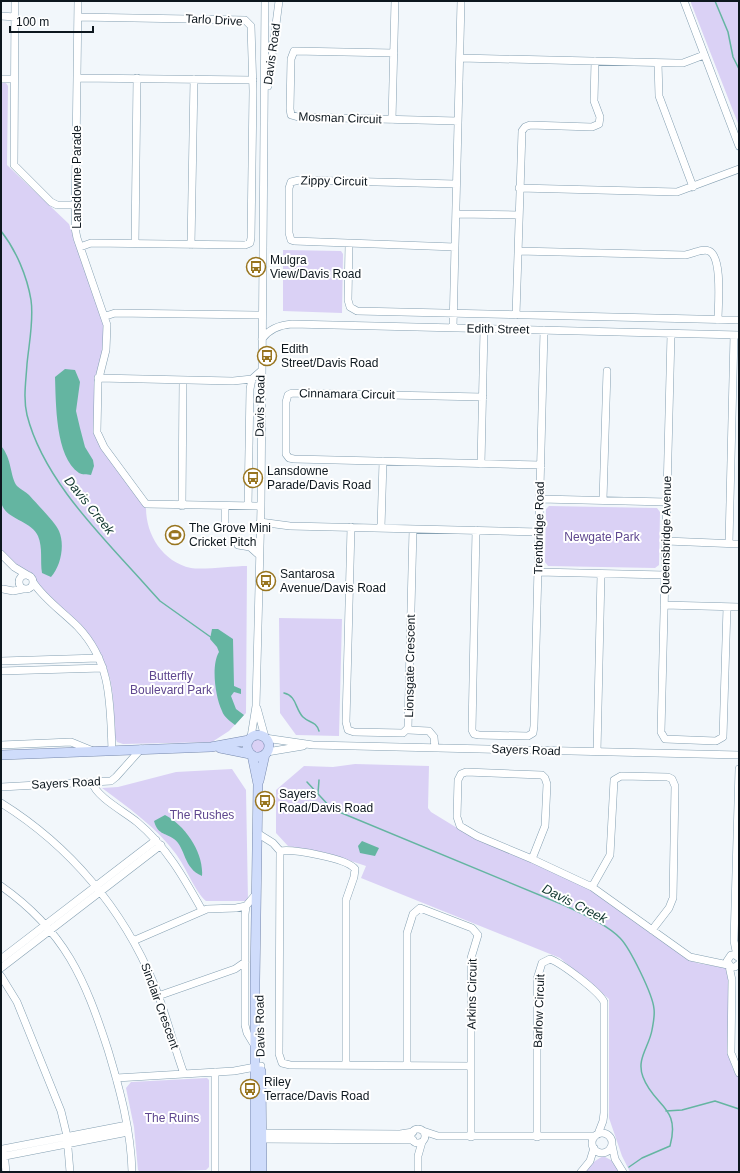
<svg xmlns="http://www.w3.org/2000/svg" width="740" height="1173" font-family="Arial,sans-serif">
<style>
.green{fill:#dad1f5}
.water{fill:#64b5a1}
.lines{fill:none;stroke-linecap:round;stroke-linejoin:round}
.stream{stroke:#64b5a1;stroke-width:1.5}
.minor-casing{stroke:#85a0b2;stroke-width:8}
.major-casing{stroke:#7688ac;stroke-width:10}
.minor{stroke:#fff;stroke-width:7}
.major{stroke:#cfdcfb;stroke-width:9}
.labels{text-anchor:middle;stroke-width:4;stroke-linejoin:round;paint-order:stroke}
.street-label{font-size:12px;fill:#0d171e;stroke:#fff}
.poi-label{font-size:12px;fill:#0d171e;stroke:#fff;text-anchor:start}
.park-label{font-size:12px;fill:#5f478f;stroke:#fff}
.water-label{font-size:13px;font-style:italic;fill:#0e352d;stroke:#fff}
</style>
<rect width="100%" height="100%" fill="#f2f7fb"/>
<!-- green -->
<path class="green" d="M691 1H739V126L691 3Z
M1 83H6L8 86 7 165 69 224 104 323 103 349 95 381 96 437 99 444 146 508C146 535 163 562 191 568 203 570 233 566 247 566L246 713 229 731 212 742 123 744 117 742 115 737C114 717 114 697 110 679 100 638 65 612 36 583L32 575 24 572 1 550Z
M283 250 341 251 343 254 342 313 283 311Z
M549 506 657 508 660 512 659 565 655 568 548 566 545 562 546 509Z
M279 618 342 619 339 736 296 735 280 713Z
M251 746a7 7 0 1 1 14 0a7 7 0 1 1-14 0Z
M355 764 429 766 428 808 431 812 467 834 567 877 593 891 689 960 697 963 726 968 729 978 728 1054 733 1069 739 1078V1172H630L622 1156 609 1118V999L560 958 361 878 366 866 327 853 288 846 276 833V790L304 766 333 767Z
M232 769 246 790 248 901H206C196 893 185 866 176 854 156 827 129 808 102 788L118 787 176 772Z
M207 1078 209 1080V1167L206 1170 140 1172 138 1170 134 1127 126 1088 131 1082Z
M603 1156 611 1160 620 1172H584L592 1163Z"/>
<!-- water -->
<path class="water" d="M65 369 75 370 80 382 76 411 80 428 85 447 93 460 94 466 91 475C87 474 82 475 79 473 55 457 56 402 55 377Z
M1 446C12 458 10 477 17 486 20 489 26 492 29 495 35 502 56 523 59 531 65 545 61 566 51 577L42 573C40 561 43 548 38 536 31 520 5 520 1 502 0 489 1 460 1 446Z
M212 629H218L233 639 234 686 241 689V694L234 692 231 696 236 709 244 715 235 725C230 721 224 717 222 711 215 696 211 665 219 652L217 647 210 639Z
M165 815C185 825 204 853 202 876 183 868 186 848 174 839 164 832 158 835 154 821Z
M362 841 379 848 375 856 360 853 358 846Z"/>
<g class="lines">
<!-- stream -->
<path class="stream" d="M715 1 728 32 733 57 739 69
M1 231C16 250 27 276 31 300 34 320 29 343 27 364 26 381 23 398 27 415 44 482 105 539 150 590L160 601 212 638
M284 693C297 696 295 709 303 717 309 723 316 721 319 731
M307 782 332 809 566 906C584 915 606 924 620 938 630 948 653 995 654 1009 655 1016 653 1024 652 1030 649 1047 636 1059 643 1077 654 1107 681 1106 670 1146L642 1158 629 1167
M318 793 319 780
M666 1111 682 1110 715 1101 739 1109"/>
<!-- minor casing -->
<g class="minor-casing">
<path id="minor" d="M15 1 14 165 51 202 57 205H76
M78 1 75 228 77 238 107 325 106 350 98 382 97 432 104 447 146 504 261 506
M684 1 739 146
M1 16 15 17
M78 17 245 20 251 26 253 91 251 238 250 243 245 245 91 243 80 247
M394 53 294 51 291 59 290 109 291 115 298 117 458 121
M460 58 676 63H683L704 55
M658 63 659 96 693 187
M77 78 253 80
M1 79H14
M268 86 279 1
M392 120 395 1
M519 188 677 192 739 169
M456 214 519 215
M135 244 137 78
M349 244 348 300 350 307 357 311 739 320
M191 245 194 79
M455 247 294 241 291 240 289 233V188L291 182 299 180 456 184
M518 251 685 255C692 254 703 248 709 251 723 257 718 306 718 320
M516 315 522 131 525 127 530 125 592 127 599 124 600 117 594 101 595 61
M106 316 115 313 262 315
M453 328 461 1
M671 334 661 732 665 739 716 741 723 737 727 607
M262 339C269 329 279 325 292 324L739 335
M98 378 233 381 252 379 261 371
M483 397 292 393 288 395 286 402V454L289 458 294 459 541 465
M481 464 484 329
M540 499 667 502
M603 500 607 371
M182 506 183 380
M248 506 250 389 252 379
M260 522 290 526 539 532
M225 523V506
M351 527 346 722 348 730 354 732 403 733 408 728 413 529
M381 528 383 461
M476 530 472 730 474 734 479 735 528 736 533 733 534 726 544 330
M666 541 739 544
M729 543 734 335
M238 545 250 547 259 555
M1 554 14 567 29 576
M538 572 665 575
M19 582a7 7 0 1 1 14 0a7 7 0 1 1-14 0Z
M33 582C44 599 63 612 78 627 112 663 110 704 112 750
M3 589 13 591 23 589
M664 605 739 607
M1 661 99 658
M1 671 103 668
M257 708 265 737
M408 730 429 731 434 737 435 748
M251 737 256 706 261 506 265 1
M265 738 313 745 739 755
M1 745 71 742 93 751
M267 752 303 746
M597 752 601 574
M92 782C96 797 125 812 137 822 166 846 184 878 202 910
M1 787 111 781 116 777 141 749
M1 803C70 846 123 909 154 984 166 1013 173 1044 184 1074
M257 833 273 843 280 851 279 1054 282 1063 290 1065 471 1066
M280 851C293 849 347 858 355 869L354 877 346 900V1065
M532 859 477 836 460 826 457 817 458 780 461 774 466 772 542 775 545 778 547 784 545 826 532 859 592 887 690 957 728 965
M1 886C65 931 85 979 108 1050 120 1090 131 1130 132 1172
M592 887 610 855 614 780 621 776 668 777 672 779 675 786 673 898 669 908 652 930
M256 894 246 906 245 914V1025L247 1033 253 1043 261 1045
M133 941 207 909 236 908 246 906
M737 956 734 941 739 769
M739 958 735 955H731L727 961 731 967H735L739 964
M1 959 156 840
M729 966 732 980 731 1053 739 1073
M1 968 161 845
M1 976 17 1002 61 1111 67 1136 70 1172
M158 996 235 969 245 962
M407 1065V933L413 914 420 908 472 928 478 935 471 958V1137
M215 1072V1172
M116 1078 234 1071 261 1066
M411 1136a7 7 0 1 1 14 0a7 7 0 1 1-14 0Z
M423 1131 438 1136H595
M257 1133 400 1134 413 1132
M592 1143a10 10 0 1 1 20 0a10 10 0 1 1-20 0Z
M537 1137V979L542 963 550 959C561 963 599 991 604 1002V1113L603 1121 598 1134
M257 1139 413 1140
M612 1145 615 1159 623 1172
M3 1149 127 1125
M4 1152 6 1172
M5 1156 128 1132
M418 1172V1156L422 1142
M581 1172 590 1161 594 1148"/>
</g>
<!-- major casing -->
<g class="major-casing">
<path id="major" d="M247 746a11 11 0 1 1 22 0a11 11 0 1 1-22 0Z
M220 748 250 754
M1 755 211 747 249 740
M252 755 258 784 255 981V1172
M259 781 265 754
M261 1071 262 1172"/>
</g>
<!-- minor -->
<use href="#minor" class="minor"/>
<!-- major -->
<use href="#major" class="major"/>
</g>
<!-- icons -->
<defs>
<g id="bus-ring" transform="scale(1)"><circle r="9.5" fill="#fff" stroke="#98751f" stroke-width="1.5"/><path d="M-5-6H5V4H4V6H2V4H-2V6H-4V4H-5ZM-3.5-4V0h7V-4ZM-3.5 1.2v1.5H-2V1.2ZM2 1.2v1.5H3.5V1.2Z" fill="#98751f"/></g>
<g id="stadium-ring" transform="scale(1)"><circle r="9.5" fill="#fff" stroke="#98751f" stroke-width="1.5"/><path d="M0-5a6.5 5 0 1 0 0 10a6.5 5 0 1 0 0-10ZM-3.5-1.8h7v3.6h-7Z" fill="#98751f"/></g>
</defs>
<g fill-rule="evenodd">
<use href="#bus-ring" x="256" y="267"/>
<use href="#bus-ring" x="267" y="356"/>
<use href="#bus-ring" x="253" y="478"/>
<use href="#stadium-ring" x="175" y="535"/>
<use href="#bus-ring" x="266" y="581"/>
<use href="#bus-ring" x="265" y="801"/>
<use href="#bus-ring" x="250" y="1089"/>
</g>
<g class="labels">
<!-- street labels -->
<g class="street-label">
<text transform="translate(214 20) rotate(3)" y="4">Tarlo Drive</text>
<text transform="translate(272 54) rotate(-82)" y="4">Davis Road</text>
<text transform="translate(340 118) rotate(2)" y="4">Mosman Circuit</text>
<text transform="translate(77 177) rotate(-90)" y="4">Lansdowne Parade</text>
<text transform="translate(334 181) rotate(1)" y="4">Zippy Circuit</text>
<text transform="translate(498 329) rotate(1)" y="4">Edith Street</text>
<text transform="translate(347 394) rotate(1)" y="4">Cinnamara Circuit</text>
<text transform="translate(260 406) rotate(-89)" y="4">Davis Road</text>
<text transform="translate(539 528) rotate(-89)" y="4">Trentbridge Road</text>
<text transform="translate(666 535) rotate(-89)" y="4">Queensbridge Avenue</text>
<text transform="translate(410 666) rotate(-89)" y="4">Lionsgate Crescent</text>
<text transform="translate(526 750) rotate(2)" y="4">Sayers Road</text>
<text transform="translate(66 783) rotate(-3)" y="4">Sayers Road</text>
<text transform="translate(472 994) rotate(-89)" y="4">Arkins Circuit</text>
<text transform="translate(160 1006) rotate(70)" y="4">Sinclair Crescent</text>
<text transform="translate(539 1011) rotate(-88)" y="4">Barlow Circuit</text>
<text transform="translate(260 1026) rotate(-91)" y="4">Davis Road</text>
</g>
<!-- poi labels -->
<g class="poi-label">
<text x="270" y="264">Mulgra<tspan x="270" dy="14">View/Davis Road</tspan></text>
<text x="281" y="353">Edith<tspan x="281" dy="14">Street/Davis Road</tspan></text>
<text x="267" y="475">Lansdowne<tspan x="267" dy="14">Parade/Davis Road</tspan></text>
<text x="189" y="532">The Grove Mini<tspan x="189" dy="14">Cricket Pitch</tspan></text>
<text x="280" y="578">Santarosa<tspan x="280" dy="14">Avenue/Davis Road</tspan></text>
<text x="279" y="798">Sayers<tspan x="279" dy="14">Road/Davis Road</tspan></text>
<text x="264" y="1086">Riley<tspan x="264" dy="14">Terrace/Davis Road</tspan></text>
</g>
<!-- park labels -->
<g class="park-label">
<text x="602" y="541">Newgate Park</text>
<text x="171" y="680">Butterfly<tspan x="171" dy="14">Boulevard Park</tspan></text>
<text x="202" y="819">The Rushes</text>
<text x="172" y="1122">The Ruins</text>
</g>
<!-- water labels -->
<g class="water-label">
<text transform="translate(90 505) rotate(51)" y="5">Davis Creek</text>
<text transform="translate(575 903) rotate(27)" y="5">Davis Creek</text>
</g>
</g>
<!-- border -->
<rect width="740" height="1173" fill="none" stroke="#0d171e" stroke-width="4"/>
<!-- scale -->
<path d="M10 26v6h83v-6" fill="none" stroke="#0d171e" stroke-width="2"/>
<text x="16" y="26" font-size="12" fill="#0d171e" stroke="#ffffff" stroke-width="3" paint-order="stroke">100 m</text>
</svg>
